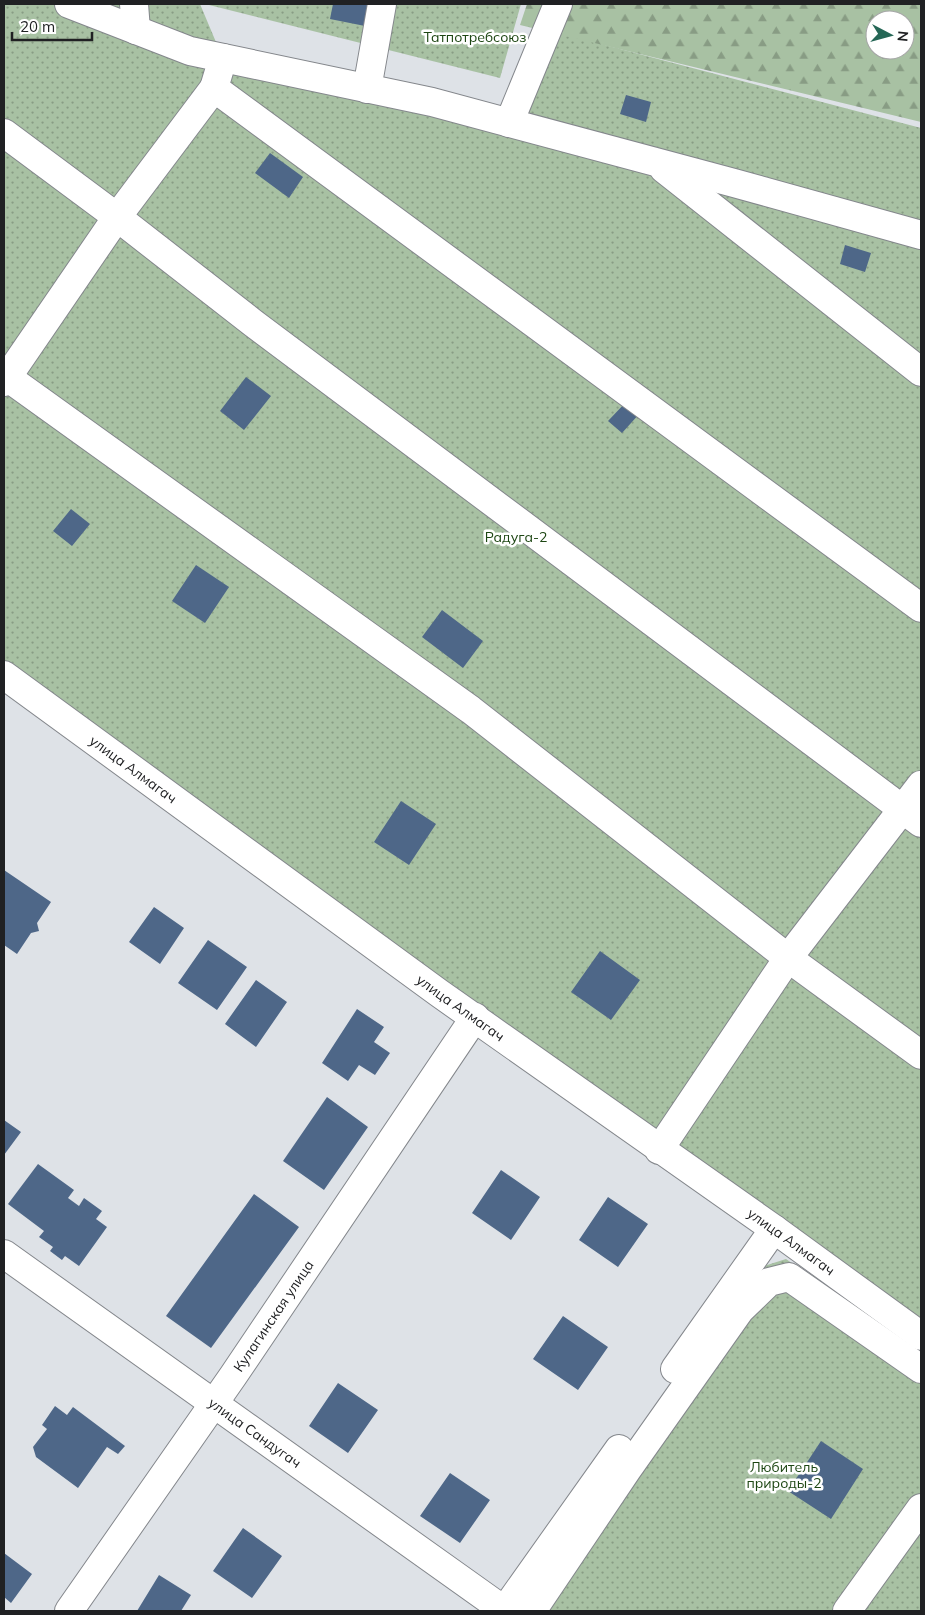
<svg xmlns="http://www.w3.org/2000/svg" width="925" height="1615" font-family="Mulish,sans-serif">
<style>
.grass{fill:url(#grass-dots)}
.forest{fill:url(#forest-firs);fill-rule:evenodd}
.building{fill:#4e6788}
.lines{fill:none;stroke-linecap:round;stroke-linejoin:round}
.minor-casing{stroke:#84878c;stroke-width:30}
.minor{stroke:#fff;stroke-width:28}
.labels{text-anchor:middle;stroke-width:5;stroke-linejoin:round;paint-order:stroke}
.park-label{font-size:14px;fill:#1d4613;stroke:#fff}
.street-label{font-size:14px;fill:#202123;stroke:#fff}
</style>
<defs>
<pattern id="grass-dots" width="8" height="8" patternUnits="userSpaceOnUse" patternTransform="scale(1.25)"><rect width="8" height="8" fill="#a8c1a3"/><path d="M2 2h.1M6 6h.1" fill="none" stroke="#889c84" stroke-width="1.8" stroke-linecap="round"/></pattern>
<pattern id="forest-firs" width="22" height="20" patternUnits="userSpaceOnUse" patternTransform="scale(1.25)"><rect width="22" height="20" fill="#a8c1a3"/><path d="M5 1l3.5 6h-7zM16 11l3.5 6h-7z" fill="#889c84"/></pattern>
</defs>
<rect width="100%" height="100%" fill="#dee2e7"/>
<!-- grass -->
<path class="grass" d="M4 4H200L226 66 510 130 559 33 921 128V1326L4 668Z
M205 4H521L500 78Z
M786 1259 921 1354V1611H518L764 1266Z"/>
<!-- forest -->
<path class="forest" d="M527 4H921V122L520 25ZM875 20H905V50H875Z"/>
<!-- building -->
<path class="building" d="M333 4H369L365 26 330 19Z
M626 95 651 102 646 122 620 114Z
M270 153 303 177 289 198 255 173Z
M845 245 871 253 865 272 840 264Z
M246 377 271 396 244 430 220 411Z
M627 401 640 413 622 433 608 421Z
M71 509 90 524 72 546 53 531Z
M196 565 229 587 205 623 172 601Z
M442 610 483 641 463 668 422 637Z
M401 801 436 824 409 865 374 842Z
M4 870 51 902 37 923 39 931 31 933 17 954 4 945Z
M154 907 184 928 160 964 129 942Z
M208 940 247 967 217 1010 178 983Z
M600 951 640 980 611 1020 571 992Z
M256 980 287 1002 256 1047 225 1024Z
M357 1009 384 1027 374 1042 390 1053 375 1075 359 1065 348 1081 322 1063Z
M327 1097 368 1127 324 1190 283 1161Z
M4 1120 21 1132 4 1155Z
M38 1164 74 1190 68 1198 79 1206 84 1198 102 1211 96 1219 107 1227 79 1266 65 1256 62 1260 50 1251 53 1247 39 1237 44 1231 8 1204Z
M501 1170 540 1197 511 1240 472 1213Z
M254 1194 299 1227 211 1348 166 1316Z
M608 1197 648 1224 618 1267 579 1240Z
M563 1316 608 1347 578 1390 533 1359Z
M338 1383 378 1410 348 1453 309 1426Z
M55 1406 67 1415 73 1407 125 1446 118 1454 107 1447 78 1488 36 1457 33 1447 47 1429 42 1425Z
M821 1441 863 1469 831 1519 788 1491Z
M450 1473 490 1500 460 1543 420 1516Z
M243 1528 282 1556 252 1598 213 1571Z
M4 1553 32 1574 11 1603 4 1597Z
M159 1575 191 1595 181 1611H137Z"/>
<g class="lines">
<!-- minor casing -->
<g class="minor-casing">
<g id="minor">
<path d="M69 4 190 51 432 102 734 183 921 235"/>
<path d="M134 4 136 30"/>
<path d="M223 58 214 88 921 608"/>
<path d="M367 89 382 4"/>
<path d="M509 123 558 4"/>
<path d="M4 133 117 217 253 323 921 823"/>
<path d="M664 169 921 372"/>
<path d="M4 375 471 710 788 958 921 1055"/>
<path d="M4 382 117 217 214 88"/>
<path id="s1" d="M4 675 439 993 774 1229 921 1336"/>
<path d="M659 1150 788 958 921 785"/>
<path id="s2" d="M4 1254 505 1611"/>
<path d="M675 1369 774 1229"/>
<path id="s3" d="M69 1611 233 1376 475 1017"/>
<path d="M504 1611 619 1449"/>
<path d="M532 1611 627 1470 740 1310 769 1282 789 1277 921 1369"/>
<path d="M847 1611 921 1508"/>
</g>
</g>
<!-- minor -->
<use href="#minor" class="minor"/>
</g>
<g class="labels">
<!-- park labels -->
<g class="park-label">
<text x="475" y="42">Татпотребсоюз</text>
<text x="516" y="542">Радуга-2</text>
<text x="784" y="1472">Любитель<tspan x="784" dy="16">природы-2</tspan></text>
</g>
<!-- street labels -->
<g class="street-label">
<text dy="5" stroke="none"><textPath href="#s1" startOffset="160">улица Алмагач</textPath></text>
<text dy="5" stroke="none"><textPath href="#s1" startOffset="565">улица Алмагач</textPath></text>
<text dy="5" stroke="none"><textPath href="#s1" startOffset="970">улица Алмагач</textPath></text>
<text dy="5" stroke="none"><textPath href="#s3" startOffset="359">Кулагинская улица</textPath></text>
<text dy="5" stroke="none"><textPath href="#s2" startOffset="308">улица Сандугач</textPath></text>
</g>
</g>
<!-- border -->
<rect width="925" height="1615" fill="none" stroke="#202123" stroke-width="10"/>
<!-- north arrow -->
<g transform="translate(890 35) rotate(96)"><circle r="24" fill="#ffffff" stroke="#a6a6a7"/>
<path d="M0-4L9 19L0 12L-9 19Z" fill="#256756"/>
<text y="-8" font-size="14" font-weight="bold" text-anchor="middle" fill="#202123">N</text>
</g>
<!-- scale -->
<path d="M12 32v8h80v-8" fill="none" stroke="#202123" stroke-width="2.5"/>
<text x="20" y="32" font-size="15" fill="#202123" stroke="#ffffff" stroke-width="4" paint-order="stroke">20 m</text>
</svg>
